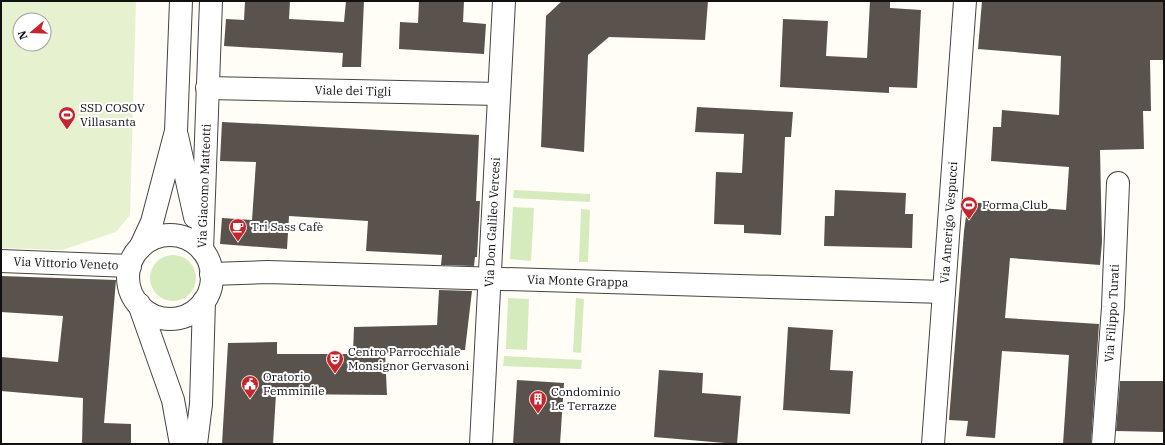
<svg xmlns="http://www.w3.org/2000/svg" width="1165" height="445" font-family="'IBM Plex Serif',serif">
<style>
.green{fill:#d5ebbd}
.pitch{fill:#e6f2cf;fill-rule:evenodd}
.building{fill:#5a524d}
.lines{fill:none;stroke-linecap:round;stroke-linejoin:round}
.minor-casing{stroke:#444;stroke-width:24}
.minor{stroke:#fff;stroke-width:22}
.labels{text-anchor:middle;stroke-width:4;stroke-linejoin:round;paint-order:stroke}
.street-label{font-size:12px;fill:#111;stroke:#fff}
.poi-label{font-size:12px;fill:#111;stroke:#fff;text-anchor:start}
</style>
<rect width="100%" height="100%" fill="#fffdf5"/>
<!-- green -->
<path class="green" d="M514 190 590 194V202L513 198Z
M513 207 534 208 531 261 510 259Z
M581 209 590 210 588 262H579Z
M150 278a23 23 0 1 1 46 0a23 23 0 1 1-46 0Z
M508 298 529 299 527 350 506 349Z
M576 298 584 299 581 353 573 352Z
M504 356 582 360 581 369 503 366Z"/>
<!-- pitch -->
<path class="pitch" d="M1 1H136L130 215 116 232 62 250 1 248ZM20 20H44V44H20Z"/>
<!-- building -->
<path class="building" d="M245 1H290L289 19 344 22 346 1H364L361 67H342L343 53 224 46 226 19 244 20Z
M419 1H464L463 22 486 24 484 54 399 49 400 22 418 23Z
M562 1H708L705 40 609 37 588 55 584 152 541 147 546 16Z
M870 1H890V8L921 10 917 88 889 87V93L780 87 783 19 828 21 826 56 867 58Z
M982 1H1164V60H1150L1151 111H1143L1144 149 1100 150 1102 242 1100 265 1010 258 1005 318 1099 324 1091 444H1063L1069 355 1002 351 995 438 966 436 968 421 949 420 964 231 968 202 1066 210 1069 167 991 161 993 127H1001L1002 110 1059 115 1061 56 978 49Z
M697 107 793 112 791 137H785L781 235 744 233V225L714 224 716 172 742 173 744 134 695 132Z
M222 122 479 135 476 201H480L477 257H475L474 266 441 265 442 255 366 251 368 221 289 216 287 249 220 244 222 218 252 220 256 162 220 161Z
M835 190 906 193 905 214H913L912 248 824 246 825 216H834Z
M1 276 116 280 104 423 131 424V444H82L83 398 1 391V357L58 362 63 316 1 312Z
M439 290 472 291 465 350 385 353 387 395 276 394 273 444H222L228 343 277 342V354H353L354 327 437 325Z
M788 327 833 330 830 370 853 371 850 414 783 410Z
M659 370 703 373 702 393 741 396 737 444 654 437Z
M517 380 564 383 560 444H513Z
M1120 381H1164V432L1116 431Z"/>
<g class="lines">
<!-- minor casing -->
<g class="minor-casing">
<g id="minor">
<path id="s1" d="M207 88 499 94"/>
<path d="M177 136 195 217"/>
<circle cx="170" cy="277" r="42"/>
<path d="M140 248 152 222 176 131 181 1"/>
<path id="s2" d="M202 250 211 1"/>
<path id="s3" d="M1 261 130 266"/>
<path id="s4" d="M211 274 267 272 944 292"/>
<path d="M139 304 173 400 181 444"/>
<path d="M196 444 201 404 204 301"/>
<path id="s5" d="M481 444 504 1"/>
<path id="s6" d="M933 444 965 1"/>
<path id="s7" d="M1103 444 1113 307 1118 183"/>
</g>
</g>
<!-- minor -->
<use href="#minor" class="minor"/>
</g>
<!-- icons -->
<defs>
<g id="stadium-pin" transform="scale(0.9)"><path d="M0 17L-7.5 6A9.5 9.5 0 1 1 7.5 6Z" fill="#c4262e" stroke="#fff"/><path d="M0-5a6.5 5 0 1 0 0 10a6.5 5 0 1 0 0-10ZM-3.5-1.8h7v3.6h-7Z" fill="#fff"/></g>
<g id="cafe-pin" transform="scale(0.9)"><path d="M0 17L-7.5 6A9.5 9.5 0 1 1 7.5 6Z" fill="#c4262e" stroke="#fff"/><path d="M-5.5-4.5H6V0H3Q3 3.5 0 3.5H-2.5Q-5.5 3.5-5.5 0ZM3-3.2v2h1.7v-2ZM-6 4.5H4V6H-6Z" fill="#fff"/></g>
<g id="theatre-pin" transform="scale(0.9)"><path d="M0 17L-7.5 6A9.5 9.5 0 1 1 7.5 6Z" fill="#c4262e" stroke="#fff"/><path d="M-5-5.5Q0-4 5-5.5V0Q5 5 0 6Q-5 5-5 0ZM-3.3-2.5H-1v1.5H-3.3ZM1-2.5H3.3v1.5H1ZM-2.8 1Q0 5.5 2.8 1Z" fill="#fff"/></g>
<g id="civic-pin" transform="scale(0.9)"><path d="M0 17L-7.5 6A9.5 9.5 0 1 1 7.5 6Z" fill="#c4262e" stroke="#fff"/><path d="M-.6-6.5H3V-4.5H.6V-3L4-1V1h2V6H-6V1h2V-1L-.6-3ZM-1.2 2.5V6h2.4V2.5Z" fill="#fff"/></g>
<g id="building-pin" transform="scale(0.9)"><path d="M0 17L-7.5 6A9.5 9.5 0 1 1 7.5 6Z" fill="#c4262e" stroke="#fff"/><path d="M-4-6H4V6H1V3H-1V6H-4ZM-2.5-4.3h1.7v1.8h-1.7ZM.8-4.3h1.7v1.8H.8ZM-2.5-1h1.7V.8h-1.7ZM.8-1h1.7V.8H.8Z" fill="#fff"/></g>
</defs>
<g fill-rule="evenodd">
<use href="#stadium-pin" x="67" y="115"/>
<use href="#stadium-pin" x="969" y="205"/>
<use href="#cafe-pin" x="238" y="227"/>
<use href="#theatre-pin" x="335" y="359"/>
<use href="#civic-pin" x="250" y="384"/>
<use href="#building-pin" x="538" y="399"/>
</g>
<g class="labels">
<!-- street labels -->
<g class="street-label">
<text dy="4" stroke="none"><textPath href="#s1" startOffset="146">Viale dei Tigli</textPath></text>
<text dy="4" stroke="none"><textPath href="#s2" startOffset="64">Via Giacomo Matteotti</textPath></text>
<text dy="4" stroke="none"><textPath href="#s5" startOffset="222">Via Don Galileo Vercesi</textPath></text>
<text dy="4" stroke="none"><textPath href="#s6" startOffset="222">Via Amerigo Vespucci</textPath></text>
<text dy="4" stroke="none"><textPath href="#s3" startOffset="65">Via Vittorio Veneto</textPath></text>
<text dy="4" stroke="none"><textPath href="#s4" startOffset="367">Via Monte Grappa</textPath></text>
<text dy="4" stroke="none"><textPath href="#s7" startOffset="131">Via Filippo Turati</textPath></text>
</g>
<!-- poi labels -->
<g class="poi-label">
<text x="80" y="112">SSD COSOV<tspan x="80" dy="14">Villasanta</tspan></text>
<text x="982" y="209">Forma Club</text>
<text x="251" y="231">Tri Sass Cafè</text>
<text x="348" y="356">Centro Parrocchiale<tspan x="348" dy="14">Monsignor Gervasoni</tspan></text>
<text x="263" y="381">Oratorio<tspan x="263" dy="14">Femminile</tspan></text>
<text x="551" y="396">Condominio<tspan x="551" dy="14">Le Terrazze</tspan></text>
</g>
</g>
<!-- border -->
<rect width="1165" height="445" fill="none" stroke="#111111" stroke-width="4"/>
<!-- north arrow -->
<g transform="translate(32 32) rotate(251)"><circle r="19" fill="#ffffff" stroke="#a0a0a0"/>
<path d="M0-3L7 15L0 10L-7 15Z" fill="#c4262e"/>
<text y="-6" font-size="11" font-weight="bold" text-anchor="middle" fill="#111111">N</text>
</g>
</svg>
